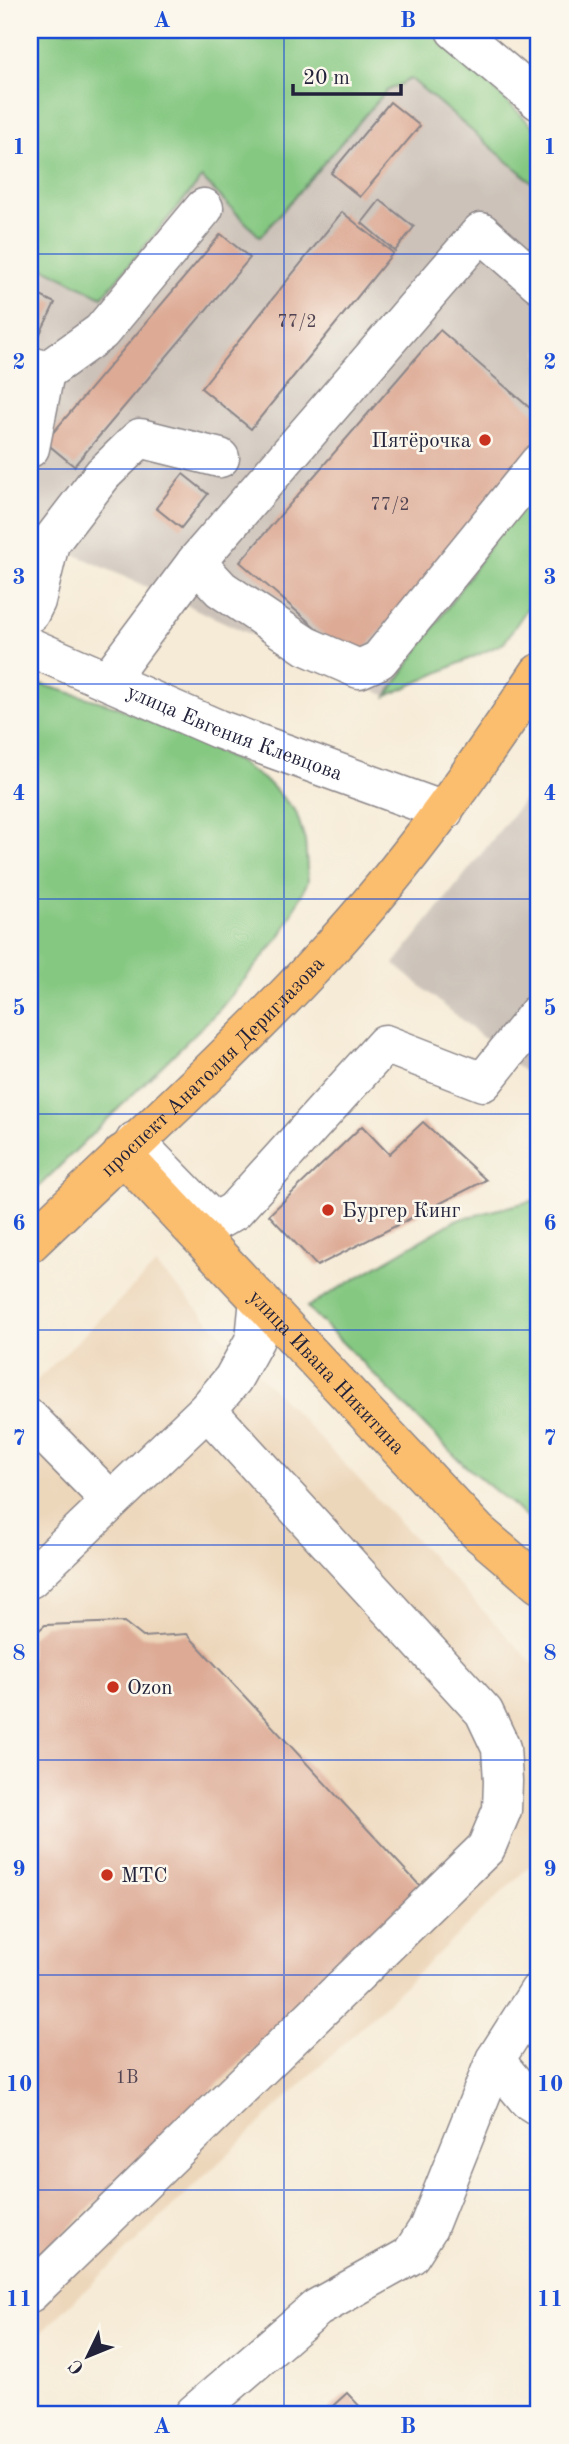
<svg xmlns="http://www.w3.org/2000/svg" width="569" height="2444" font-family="'Old Standard TT',serif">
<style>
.built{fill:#edd7bb}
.industrial{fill:#ccc2b9}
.green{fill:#84c881;stroke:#53755e;stroke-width:2}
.building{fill:#ddaa95}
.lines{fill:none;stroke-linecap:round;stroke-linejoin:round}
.minor-casing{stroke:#8c8689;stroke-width:41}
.major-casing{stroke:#8c8689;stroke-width:41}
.minor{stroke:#fff;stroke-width:38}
.major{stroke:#fbbd6e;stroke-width:38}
.grid{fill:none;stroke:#1d4ed8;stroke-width:2;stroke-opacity:0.55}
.poi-dot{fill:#c8321e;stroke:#fbf7ec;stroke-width:2.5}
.labels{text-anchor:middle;stroke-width:5;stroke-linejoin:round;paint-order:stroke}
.number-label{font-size:18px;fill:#514452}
.poi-label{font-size:21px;fill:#22223b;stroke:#fbf7ec;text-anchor:start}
.street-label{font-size:21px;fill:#22223b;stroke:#fbf7ec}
.neatline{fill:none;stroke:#1d4ed8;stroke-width:2.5}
.grid-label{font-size:23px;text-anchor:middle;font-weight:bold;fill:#1d4ed8}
</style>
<rect width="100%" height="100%" fill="#fbf7ec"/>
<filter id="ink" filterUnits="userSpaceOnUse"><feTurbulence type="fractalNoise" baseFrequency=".0143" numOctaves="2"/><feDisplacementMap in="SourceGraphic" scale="14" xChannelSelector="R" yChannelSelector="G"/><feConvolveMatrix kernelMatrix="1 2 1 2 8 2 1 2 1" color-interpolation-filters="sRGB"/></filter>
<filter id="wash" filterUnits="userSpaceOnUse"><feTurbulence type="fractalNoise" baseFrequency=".00686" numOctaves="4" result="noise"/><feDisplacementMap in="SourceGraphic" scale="28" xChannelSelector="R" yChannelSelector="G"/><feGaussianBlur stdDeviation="1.57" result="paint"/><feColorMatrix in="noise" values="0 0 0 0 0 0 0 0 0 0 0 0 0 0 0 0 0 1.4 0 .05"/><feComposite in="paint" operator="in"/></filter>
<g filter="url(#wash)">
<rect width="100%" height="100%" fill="#f6ebd7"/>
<!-- built -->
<path class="built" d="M156 1265 539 1670V1857L30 2343V1387Z"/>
<!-- industrial -->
<path class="industrial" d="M411 79 539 188V474L387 696 50 543 32 529 30 531V261L102 297 202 178 260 237 386 91Z
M527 796 539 805V1084L394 964Z"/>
<!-- green -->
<path class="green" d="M30 30H432L539 132V188L411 79 386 91 260 237 202 178 102 297 30 261Z
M539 474V591L504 643 387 696Z
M30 681 115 706 237 761 270 784 296 812 305 840 308 881 282 934 220 1009 30 1195Z
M539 1199V1527L463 1464 307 1307 456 1220Z"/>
<g id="blocks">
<!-- building -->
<path class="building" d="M390 102 420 126 360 197 331 173Z
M380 200 414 227 395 251 362 223Z
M342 212 393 253 251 429 201 388Z
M221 234 250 258 74 466 45 442Z
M30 291 55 303 38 338 30 334Z
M440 330 539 416V446L354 661 240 562Z
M183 474 208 494 181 528 156 508Z
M423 1122 486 1180 317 1266 269 1215 362 1126 389 1154Z
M124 1622 143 1637 187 1634 421 1887 30 2266V1638L45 1625Z
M347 2393 367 2414H324Z"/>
</g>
</g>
<g filter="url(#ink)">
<use href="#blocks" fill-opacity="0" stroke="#8c8689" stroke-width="2"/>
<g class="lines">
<!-- minor casing -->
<g class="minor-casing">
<g id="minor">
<path d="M455 30 539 101"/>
<path d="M30 365 45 372 30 448"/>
<path d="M45 372 101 332 204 208"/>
<path d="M196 562 481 232 539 283"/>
<path d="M30 613 36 601 50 543 103 474 140 438 220 458"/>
<path id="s1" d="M30 647 218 729 444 811"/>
<path d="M108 680 196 562 221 589 306 646 359 669 379 660 539 463"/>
<path d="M135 1141 207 1215 220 1219 234 1211 385 1044 483 1082 539 1012"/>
<path d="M30 1419 111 1501"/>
<path d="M30 1579 207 1410 233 1379 255 1339 259 1299"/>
<path d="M495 2060 528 2100 539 2107"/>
<path d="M30 2293 486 1848 502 1810 503 1781 501 1748 484 1712 207 1410"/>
<path d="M194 2414 317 2308 410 2256 428 2228 495 2060 539 1991"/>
</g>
</g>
<!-- major casing -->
<g class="major-casing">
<g id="major">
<path id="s2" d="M122 1154 478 1532 539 1584"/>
<path id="s3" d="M30 1243C130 1147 234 1053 328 951 407 865 474 770 539 673"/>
</g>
</g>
<!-- minor -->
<use href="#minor" class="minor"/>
<!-- major -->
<use href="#major" class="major"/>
</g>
</g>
<!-- grid -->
<path class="grid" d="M284 30V2414M30 254H539M30 469H539M30 684H539M30 899H539M30 1114H539M30 1330H539M30 1545H539M30 1760H539M30 1975H539M30 2190H539"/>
<!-- markers -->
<g class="poi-dot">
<circle cx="485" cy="440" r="7"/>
<circle cx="328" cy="1210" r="7"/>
<circle cx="113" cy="1687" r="7"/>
<circle cx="107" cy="1875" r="7"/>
</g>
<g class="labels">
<!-- number labels -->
<g class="number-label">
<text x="297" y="327">77/2</text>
<text x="390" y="510">77/2</text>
<text x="127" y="2083">1В</text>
</g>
<!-- poi labels -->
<g class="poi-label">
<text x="471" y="447" text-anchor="end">Пятёрочка</text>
<text x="342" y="1217">Бургер Кинг</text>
<text x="127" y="1694">Ozon</text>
<text x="121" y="1882">МТС</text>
</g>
<!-- street labels -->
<g class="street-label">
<text dy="7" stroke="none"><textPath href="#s1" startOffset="222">улица Евгения Клевцова</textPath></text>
<text dy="7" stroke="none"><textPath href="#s3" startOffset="254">проспект Анатолия Дериглазова</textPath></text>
<text dy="7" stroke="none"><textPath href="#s2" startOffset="299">улица Ивана Никитина</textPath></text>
</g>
</g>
<!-- margin -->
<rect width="569" height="2444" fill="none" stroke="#fbf7ec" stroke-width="77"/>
<!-- north arrow -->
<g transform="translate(88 2356) rotate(227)" stroke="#fbf7ec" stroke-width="5" paint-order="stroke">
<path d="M0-5L12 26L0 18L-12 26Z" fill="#22223b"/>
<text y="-10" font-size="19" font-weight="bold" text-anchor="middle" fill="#22223b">С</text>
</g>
<!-- scale -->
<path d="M293 84v10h108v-10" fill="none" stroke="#22223b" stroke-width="3.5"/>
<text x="303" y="84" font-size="21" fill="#22223b" stroke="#fbf7ec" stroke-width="5" paint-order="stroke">20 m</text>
<rect x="38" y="38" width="492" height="2368" class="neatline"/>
<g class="grid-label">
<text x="162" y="27">A</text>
<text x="408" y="27">B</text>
<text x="19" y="154">1</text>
<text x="550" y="154">1</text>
<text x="19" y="369">2</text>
<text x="550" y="369">2</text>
<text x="19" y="584">3</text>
<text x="550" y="584">3</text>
<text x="19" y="800">4</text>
<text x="550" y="800">4</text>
<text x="19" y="1015">5</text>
<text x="550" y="1015">5</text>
<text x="19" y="1230">6</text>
<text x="550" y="1230">6</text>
<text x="19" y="1445">7</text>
<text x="550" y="1445">7</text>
<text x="19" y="1660">8</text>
<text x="550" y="1660">8</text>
<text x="19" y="1876">9</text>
<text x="550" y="1876">9</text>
<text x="19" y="2091">10</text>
<text x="550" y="2091">10</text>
<text x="19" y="2306">11</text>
<text x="550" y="2306">11</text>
<text x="162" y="2433">A</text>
<text x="408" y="2433">B</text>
</g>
</svg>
